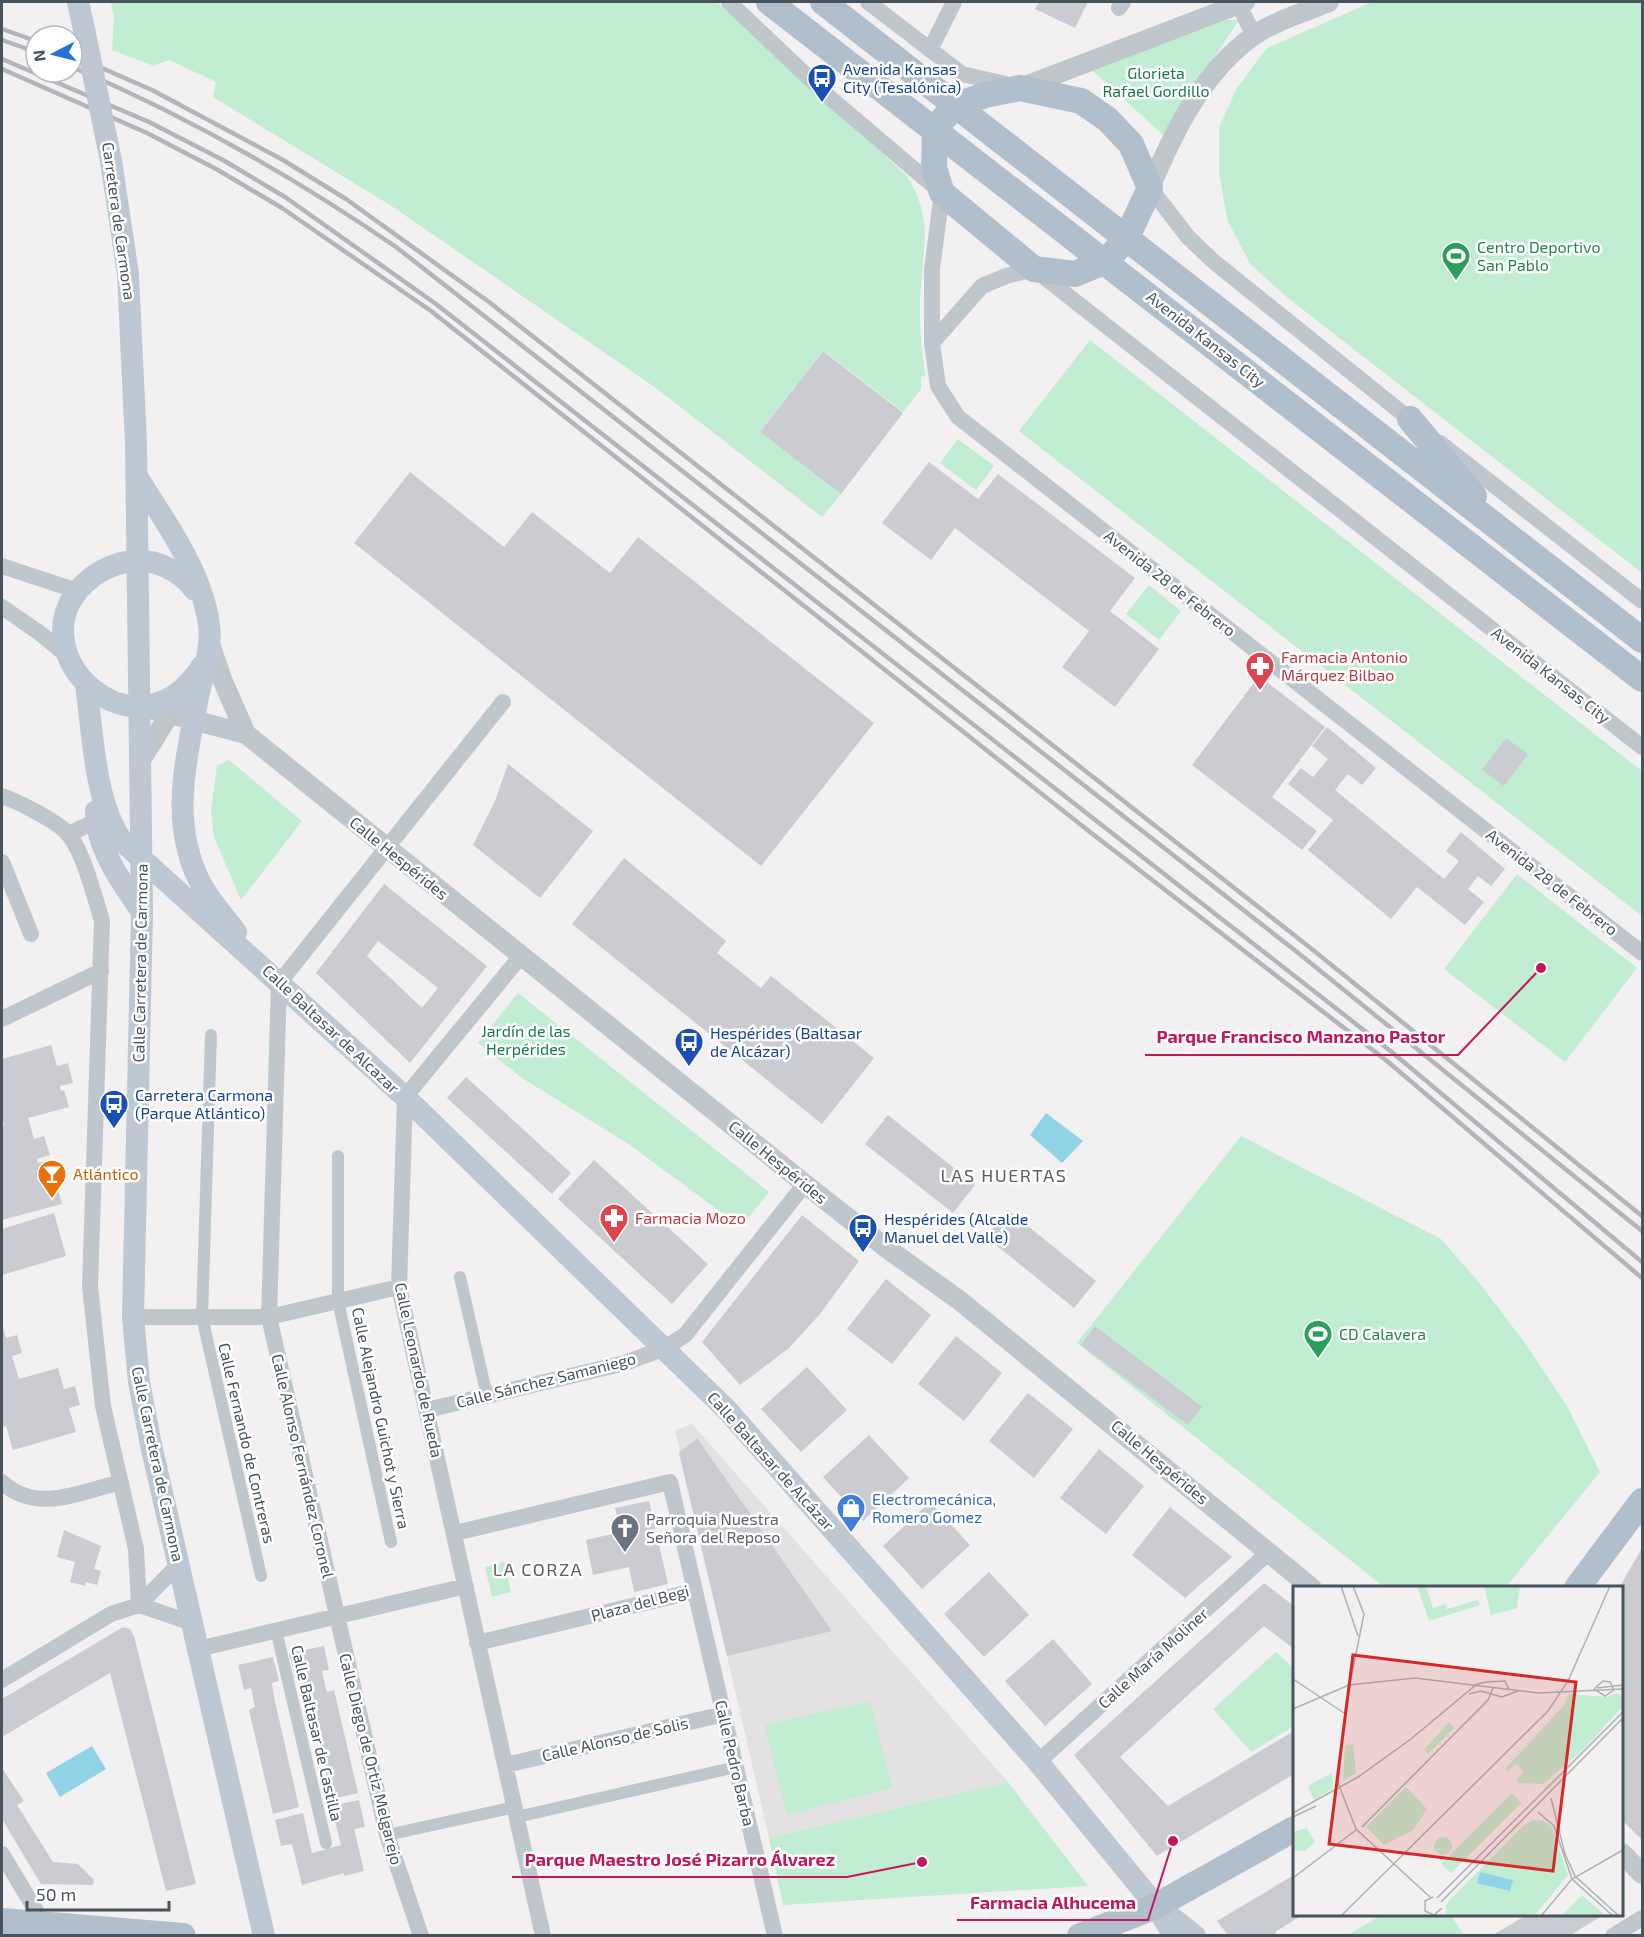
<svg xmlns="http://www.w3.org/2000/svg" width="1644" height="1937" font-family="'Exo 2',sans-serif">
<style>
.education{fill:#e3e1e1}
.green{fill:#c1edd2}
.water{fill:#91d4e7}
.building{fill:#caccd2;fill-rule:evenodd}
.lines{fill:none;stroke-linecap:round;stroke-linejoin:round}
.pedestrian{stroke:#bfc7cd;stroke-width:12}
.minor{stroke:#bfc7cd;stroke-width:16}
.tertiary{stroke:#bfc7cd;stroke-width:20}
.secondary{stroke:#bec8d2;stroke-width:22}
.primary{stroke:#b1bfcd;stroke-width:26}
.rail{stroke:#b2b5b9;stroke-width:4.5}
.secondary-bridge{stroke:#bec8d2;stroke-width:22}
.labels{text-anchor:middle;stroke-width:5;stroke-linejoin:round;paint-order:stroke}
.transit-label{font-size:16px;fill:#164399;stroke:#fff;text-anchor:start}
.park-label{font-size:16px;fill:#1d7a4c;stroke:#fff}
.street-label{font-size:16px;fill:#49535c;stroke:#fff}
.leisure-label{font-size:16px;fill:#27864d;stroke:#fff;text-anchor:start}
.health-label{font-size:16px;fill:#be3a42;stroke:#fff;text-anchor:start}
.food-label{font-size:16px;fill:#c56008;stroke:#fff;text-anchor:start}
.shop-label{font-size:16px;fill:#366cbe;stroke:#fff;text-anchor:start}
.worship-label{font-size:16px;fill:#5b616d;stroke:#fff;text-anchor:start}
.neighbourhood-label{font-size:18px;letter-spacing:1.5px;fill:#5c6064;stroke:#fff}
.inset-road{fill:none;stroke:#aeb1b5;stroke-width:1.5}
.view{fill:#d62828;fill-opacity:0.15;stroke:#d62828;stroke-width:3}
.inset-edge{fill:none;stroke:#49535c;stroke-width:3}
.leader{fill:none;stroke:#c2185b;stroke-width:2}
.callout-dot{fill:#c2185b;stroke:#fff;stroke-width:2}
.callout-label{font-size:18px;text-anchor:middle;font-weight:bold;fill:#c2185b;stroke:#fff;stroke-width:5;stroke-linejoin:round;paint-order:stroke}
</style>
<rect width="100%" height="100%" fill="#f2f0f0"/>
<!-- education -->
<path class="education" d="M692 1424 1008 1782 769 1838 675 1430Z"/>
<!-- green -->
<path class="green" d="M111 2H717L906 175C935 218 922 253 920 301 919 326 922 351 925 376L921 377V389L903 412 823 350 760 432 841 494 822 517 656 388 390 205 213 97 216 82 169 60 154 66 112 50 114 18Z
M1372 2H1642V573L1288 298 1250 264 1227 219 1219 172V127L1237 88 1267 48Z
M1220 20H1239L1163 135 1093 71Z
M1090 340 1642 771V916L1019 431Z
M958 439 994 466 976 490 940 463Z
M1149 585 1181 611 1159 640 1126 614Z
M229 760 302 821 241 900 214 837 211 810 217 766Z
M1517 874 1637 968 1565 1062 1444 969Z
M518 993 769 1192 741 1227 630 1145 522 1078 478 1043Z
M1241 1136 1441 1239 1477 1280 1525 1343 1567 1406 1600 1472 1506 1587H1384L1077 1343Z
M504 1562 511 1592 492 1597 485 1567Z
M1276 1652 1294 1669V1726L1251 1752 1213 1709Z
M870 1701 892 1788 787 1815 765 1725Z
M1008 1782 1088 1886 783 1905 769 1838Z
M1382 1915H1451L1464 1935H1348Z"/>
<!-- water -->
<path class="water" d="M1046 1113 1083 1141 1062 1163 1030 1135Z
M92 1746 106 1769 60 1797 46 1773Z"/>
<!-- building -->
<path class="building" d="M1039 2H1088L1075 28 1035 9Z
M823 351 903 413 841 494 760 432Z
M929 462 978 499 998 474 1135 578 1110 611 1159 649 1115 707 1062 667 1089 631 955 528 931 560 882 523Z
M410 472 504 547 532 512 610 573 638 537 874 723 761 866 354 543Z
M1259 676 1325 727 1272 797 1317 831 1302 850 1192 765Z
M1327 727 1376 768 1362 785 1348 774 1335 790 1444 879 1459 861 1446 851 1461 832 1505 869 1491 886 1478 876 1468 889 1484 902 1465 925 1417 887 1391 919 1308 850 1333 820 1288 784 1301 768 1313 777 1328 759 1312 746Z
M1506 738 1528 754 1504 786 1482 770Z
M508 764 593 831 540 898 473 845 495 801Z
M624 858 726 941 717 953 761 988 771 976 874 1058 822 1124 572 924Z
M384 884 487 966 410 1063 316 973ZM378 941 438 988 422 1008 367 956Z
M51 1045 57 1066 68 1063 73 1083 60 1086 61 1091 64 1090 69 1107 28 1118 34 1139 44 1136 50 1155 37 1159 38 1163 50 1160 62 1204 2 1220V1126L4 1125 2 1116V1059Z
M466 1077 571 1173 552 1194 447 1098Z
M888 1115 975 1185 953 1213 865 1144Z
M594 1160 708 1264 672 1304 558 1199Z
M1008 1210 1096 1281 1074 1308 986 1237Z
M54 1213 66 1256 2 1275V1229Z
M802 1215 859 1261 820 1314 789 1348 740 1385 702 1342Z
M886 1279 931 1315 892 1364 847 1329Z
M2 1324 6 1338 17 1335 22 1353 12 1356 19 1379 58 1368 64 1389 75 1386 80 1405 69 1408 76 1432 13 1450 6 1426 2 1427Z
M1095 1326 1202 1407 1188 1425 1081 1345Z
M956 1336 1002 1373 964 1421 918 1384Z
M807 1367 847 1410 801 1452 761 1409Z
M1028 1393 1073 1429 1034 1478 989 1441Z
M869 1435 909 1478 863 1521 823 1477Z
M697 1438 832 1631 727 1656 679 1453Z
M1099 1449 1144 1486 1106 1534 1060 1498Z
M649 1501 668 1584 634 1592 629 1567 593 1575 586 1540 621 1532 615 1508Z
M930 1502 970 1545 922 1589 883 1546Z
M1170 1507 1232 1557 1185 1598 1132 1555Z
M64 1530 101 1546 94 1569 101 1571 97 1585 86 1582 85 1586 70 1582 75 1562 57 1557Z
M1642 1548V1840L1622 1820V1588H1619Z
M989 1572 1029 1615 984 1657 944 1614Z
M1264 1583 1294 1606V1649L1264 1626 1120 1757 1168 1806 1294 1731V1774L1157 1856 1074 1755Z
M123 1627 130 1629 134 1636 196 1884 166 1891 110 1673 2 1737V1699Z
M1053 1639 1092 1684 1045 1726 1005 1681Z
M324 1646 329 1670 322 1671 325 1686 327 1692 334 1690 358 1793 332 1799 306 1690 301 1676 295 1678 289 1653Z
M273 1657 279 1681 272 1683 274 1697 299 1807 273 1814 249 1710 255 1707 251 1688 244 1690 238 1665Z
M2 1768 24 1801 17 1805 53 1862 78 1864 94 1880 93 1885 41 1884 2 1819Z
M359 1800 365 1827 354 1829 364 1871 344 1876V1873L302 1885 292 1844 281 1846 275 1820 303 1813 312 1853 341 1845 331 1806Z
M1294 1875V1914H1304L1275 1932 1278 1936H1229L1217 1921Z
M1528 1914H1605L1569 1936H1491Z"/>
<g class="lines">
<!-- pedestrian -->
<path class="pedestrian" d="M211 1035 202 1317 261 1576
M338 1156V1301L391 1542
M460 1277 487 1396
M276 1630 326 1843
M517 1817 736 1767
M387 1835 515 1807"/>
<!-- minor -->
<path class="minor" d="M729 2 829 97 942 193 932 269V343L938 386 958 417 1642 953
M868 2 962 74 1010 85
M1237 2 1254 35
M1119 8 1123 2
M930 50 954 2
M1150 188 1188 237 1213 261 1417 425
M932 343 982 286 1006 276 1034 269 1642 747
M1440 443 1642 601
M2 566 78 591
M2 607 41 634 69 657
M2 796C17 801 59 822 69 835 84 854 95 898 102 921L90 1286 103 1406 136 1549 139 1605
M69 834 96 821
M2 862 31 934
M521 956 405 1097 399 1287 543 1936
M2 1019 101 971
M133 1317H269L399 1287
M427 1410 625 1363 665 1348 685 1335 805 1184
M2 1482C36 1514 80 1492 121 1482
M455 1533 670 1482 695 1591 477 1643
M695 1591 775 1936
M139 1605 192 1623
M198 1649 466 1586
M2 1680 111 1614 139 1605 179 1564
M1038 1762 1268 1553
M506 1765 724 1714
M2 1854 44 1924
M421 1936 387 1835 269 1317 279 983 503 702
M1613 1936 1642 1918"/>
<!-- tertiary -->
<path class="tertiary" d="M1020 88 1245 2
M1150 188C1174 131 1202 73 1253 36 1275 21 1305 12 1329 2
M209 641 222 679 246 734
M140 706 246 734 805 1184 885 1247 959 1300 1312 1588
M141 760 176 704
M1622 1853 1642 1874"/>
<!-- secondary -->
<path class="secondary" d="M78 2 85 34
M136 444 142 912 133 1317 139 1382 151 1445 264 1936
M136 475C164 520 202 571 209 625 212 648 203 674 198 697 186 761 169 823 201 884 210 901 224 916 236 932
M195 590C178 569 153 557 126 562 110 565 95 573 83 585 15 653 137 768 202 666
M86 685C93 733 94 801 122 841L405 1097 727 1410 1038 1762 1156 1906 1174 1936
M96 811C96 848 122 883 142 912
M1165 1912 1195 1936"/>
<!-- primary -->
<path class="primary" d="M769 2 1642 679
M823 2 1642 640
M1020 88 1081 101 1107 119 1131 144 1150 188 1126 239 1106 261 1075 274 1034 269 942 193 934 168 935 128 955 106 985 95Z
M1410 419 1474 496
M1577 1588 1642 1501
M2 1921 183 1936
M1080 1936 1156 1906 1294 1829"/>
<!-- rail -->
<path class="rail" d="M2 29 36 41
M2 40 36 52
M72 55 152 90 283 160 346 199 489 302 1308 946 1642 1216
M2 59 149 122 223 160 285 197 436 304 1393 1053 1642 1262
M72 67C187 116 294 177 396 247L1297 952 1642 1231
M2 69 147 133 218 170 282 208 431 311 1090 832 1387 1061 1642 1278"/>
<!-- secondary-bridge -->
<path class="secondary-bridge" d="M85 34 111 161 128 274 136 444"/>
</g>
<!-- icons -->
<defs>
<g id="bus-pin" transform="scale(1.5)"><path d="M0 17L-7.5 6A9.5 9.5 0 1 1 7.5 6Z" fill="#1a4fb4" stroke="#fff"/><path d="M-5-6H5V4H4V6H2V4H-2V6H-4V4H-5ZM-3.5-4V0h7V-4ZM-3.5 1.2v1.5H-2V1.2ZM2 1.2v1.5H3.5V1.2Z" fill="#fff"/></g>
<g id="stadium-pin" transform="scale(1.5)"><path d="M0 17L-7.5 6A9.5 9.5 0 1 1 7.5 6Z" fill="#2e9e5b" stroke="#fff"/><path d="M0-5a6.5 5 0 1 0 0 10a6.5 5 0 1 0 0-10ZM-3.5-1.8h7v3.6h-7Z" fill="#fff"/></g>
<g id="pharmacy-pin" transform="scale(1.5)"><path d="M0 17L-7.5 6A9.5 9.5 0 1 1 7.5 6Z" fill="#e0444e" stroke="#fff"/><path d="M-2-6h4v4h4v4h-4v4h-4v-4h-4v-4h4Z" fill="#fff"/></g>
<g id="bar-pin" transform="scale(1.5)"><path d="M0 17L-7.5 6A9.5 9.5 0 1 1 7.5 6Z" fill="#e8710a" stroke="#fff"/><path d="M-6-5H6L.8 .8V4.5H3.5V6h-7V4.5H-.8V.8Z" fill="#fff"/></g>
<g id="shop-pin" transform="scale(1.5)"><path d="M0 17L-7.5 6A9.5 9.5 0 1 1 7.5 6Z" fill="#3f7fe0" stroke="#fff"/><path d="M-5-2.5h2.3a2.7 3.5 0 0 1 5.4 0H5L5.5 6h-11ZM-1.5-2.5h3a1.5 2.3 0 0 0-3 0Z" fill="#fff"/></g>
<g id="church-pin" transform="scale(1.5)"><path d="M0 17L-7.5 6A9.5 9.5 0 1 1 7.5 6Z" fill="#6b7280" stroke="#fff"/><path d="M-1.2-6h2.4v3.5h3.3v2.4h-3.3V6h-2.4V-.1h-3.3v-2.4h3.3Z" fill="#fff"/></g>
</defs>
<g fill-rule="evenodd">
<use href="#bus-pin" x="822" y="78"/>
<use href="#stadium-pin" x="1456" y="256"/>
<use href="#pharmacy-pin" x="1260" y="666"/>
<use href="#bus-pin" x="689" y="1042"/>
<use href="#bus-pin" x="114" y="1104"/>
<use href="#bar-pin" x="52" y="1174"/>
<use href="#pharmacy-pin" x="614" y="1218"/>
<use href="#bus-pin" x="863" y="1228"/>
<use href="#stadium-pin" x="1318" y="1334"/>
<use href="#shop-pin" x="851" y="1508"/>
<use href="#church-pin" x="625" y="1528"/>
</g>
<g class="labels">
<!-- transit labels -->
<g class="transit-label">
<text x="843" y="75">Avenida Kansas<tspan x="843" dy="18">City (Tesalónica)</tspan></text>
<text x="710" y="1039">Hespérides (Baltasar<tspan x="710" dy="18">de Alcázar)</tspan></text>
<text x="135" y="1101">Carretera Carmona<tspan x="135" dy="18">(Parque Atlántico)</tspan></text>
<text x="884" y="1225">Hespérides (Alcalde<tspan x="884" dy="18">Manuel del Valle)</tspan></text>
</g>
<!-- park labels -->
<g class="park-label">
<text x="1156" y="79">Glorieta<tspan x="1156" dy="18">Rafael Gordillo</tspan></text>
<text x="526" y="1037">Jardín de las<tspan x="526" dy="18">Herpérides</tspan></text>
</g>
<!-- street labels -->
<g class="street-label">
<text transform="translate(119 221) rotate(82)" y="6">Carretera de Carmona</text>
<text transform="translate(1206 339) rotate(38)" y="6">Avenida Kansas City</text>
<text transform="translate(1170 583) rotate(38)" y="6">Avenida 28 de Febrero</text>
<text transform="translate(1551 675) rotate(38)" y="6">Avenida Kansas City</text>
<text transform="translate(399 858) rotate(39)" y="6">Calle Hespérides</text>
<text transform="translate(1552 882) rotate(38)" y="6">Avenida 28 de Febrero</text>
<text transform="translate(140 963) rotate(-89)" y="6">Calle Carretera de Carmona</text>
<text transform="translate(331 1029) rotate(43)" y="6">Calle Baltasar de Alcazar</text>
<text transform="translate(778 1162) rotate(39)" y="6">Calle Hespérides</text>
<text transform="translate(419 1370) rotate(78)" y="6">Calle Leonardo de Rueda</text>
<text transform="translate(546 1380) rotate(-14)" y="6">Calle Sánchez Samaniego</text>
<text transform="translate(381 1418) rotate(78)" y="6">Calle Alejandro Guichot y Sierra</text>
<text transform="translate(247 1443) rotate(77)" y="6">Calle Fernando de Contreras</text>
<text transform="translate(771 1461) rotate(48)" y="6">Calle Baltasar de Alcázar</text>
<text transform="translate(1160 1462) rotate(40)" y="6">Calle Hespérides</text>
<text transform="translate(158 1464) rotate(78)" y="6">Calle Carretera de Carmona</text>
<text transform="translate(303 1466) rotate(77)" y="6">Calle Alonso Fernández Coronel</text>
<text transform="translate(640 1603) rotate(-15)" y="6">Plaza del Begi</text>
<text transform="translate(1153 1658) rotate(-42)" y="6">Calle María Moliner</text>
<text transform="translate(317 1733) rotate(77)" y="6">Calle Baltasar de Castilla</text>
<text transform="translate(615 1739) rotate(-13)" y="6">Calle Alonso de Solis</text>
<text transform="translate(371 1759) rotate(76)" y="6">Calle Diego de Ortiz Melgarejo</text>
<text transform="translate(735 1763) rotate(77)" y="6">Calle Pedro Barba</text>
</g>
<!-- leisure labels -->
<g class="leisure-label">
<text x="1477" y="253">Centro Deportivo<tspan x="1477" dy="18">San Pablo</tspan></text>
<text x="1339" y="1340">CD Calavera</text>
</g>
<!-- health labels -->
<g class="health-label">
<text x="1281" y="663">Farmacia Antonio<tspan x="1281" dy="18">Márquez Bilbao</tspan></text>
<text x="635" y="1224">Farmacia Mozo</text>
</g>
<!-- food labels -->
<g class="food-label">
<text x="73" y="1180">Atlántico</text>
</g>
<!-- shop labels -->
<g class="shop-label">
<text x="872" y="1505">Electromecánica,<tspan x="872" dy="18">Romero Gomez</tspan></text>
</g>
<!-- worship labels -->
<g class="worship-label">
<text x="646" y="1525">Parroquia Nuestra<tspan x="646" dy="18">Señora del Reposo</tspan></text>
</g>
<!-- neighbourhood labels -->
<g class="neighbourhood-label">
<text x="1004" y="1182">LAS HUERTAS</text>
<text x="538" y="1576">LA CORZA</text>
</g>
</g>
<!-- overview -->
<g transform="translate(1293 1586)">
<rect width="330" height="330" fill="#f2f0f0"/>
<path d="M133 0 140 22 152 18 154 23 185 14 187 19 136 35 124 0ZM227 0 224 22 198 29 191 0ZM325 107 330 111 329 121 292 162 250 198 225 197 223 194 231 186 223 178 214 186 212 183 271 119 276 108 313 111ZM156 136 161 142 135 168 131 164ZM60 158 63 187 50 195 52 159ZM39 187 40 202 21 214 15 200ZM113 201 134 223 120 244 91 259 73 241ZM219 207 228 217 158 287 148 278ZM251 235 259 241 275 289 241 330H153V318L230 240 240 234ZM14 242 22 256 12 265 0 264 1 246ZM141 260a9 9 0 1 1 18 0a9 9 0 1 1-18 0ZM289 309 293 313 313 330 269 329Z" fill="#c1edd2"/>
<path d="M187 286 220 294 217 305 184 297Z" fill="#91d4e7"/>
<path class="inset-road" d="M48 0 65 50M60 0 71 28 53 117 45 197 63 243 137 311M0 93 51 127M193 96 212 95 216 104M304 102 330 99M301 103 310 95 317 96 321 104M301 103 312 110 321 104M176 108 188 105 209 111 225 105M0 123 56 99 122 92 245 107 330 103M258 212 272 268 282 290 326 330M245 226 261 240 279 293 320 330M0 227 65 191 118 153 184 98 194 96M0 231 23 220M69 241 195 114 200 102M0 292 63 244M140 311 132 315V325L141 329 149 322M144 312 330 126M148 316 330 132M48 330 255 125 275 95 317 0M248 330 279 293 330 264"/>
<path class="view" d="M60 69 283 96 260 285 36 258Z"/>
<rect width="330" height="330" class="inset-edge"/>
</g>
<!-- callouts -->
<path class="leader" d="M1541 968L1458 1055H1145M922 1862L847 1877H512M1173 1841L1148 1920H957"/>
<g class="callout-dot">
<circle cx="1541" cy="968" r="6"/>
<circle cx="922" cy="1862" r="6"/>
<circle cx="1173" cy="1841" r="6"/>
</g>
<g class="callout-label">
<text x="1301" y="1043">Parque Francisco Manzano Pastor</text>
<text x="680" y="1866">Parque Maestro José Pizarro Álvarez</text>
<text x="1053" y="1909">Farmacia Alhucema</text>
</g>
<!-- border -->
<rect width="1644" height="1937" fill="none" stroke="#49535c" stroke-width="6"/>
<!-- north arrow -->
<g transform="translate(54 54) rotate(263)"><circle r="28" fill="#ffffff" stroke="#b6babe" stroke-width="1.5"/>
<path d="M0-4.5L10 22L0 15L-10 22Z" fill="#2471d8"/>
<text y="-9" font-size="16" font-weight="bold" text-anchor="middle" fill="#49535c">N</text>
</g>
<!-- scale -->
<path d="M27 1901v9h142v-9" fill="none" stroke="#49535c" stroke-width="3"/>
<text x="36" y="1901" font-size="18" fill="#49535c" stroke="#ffffff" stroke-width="4.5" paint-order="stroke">50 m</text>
</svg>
